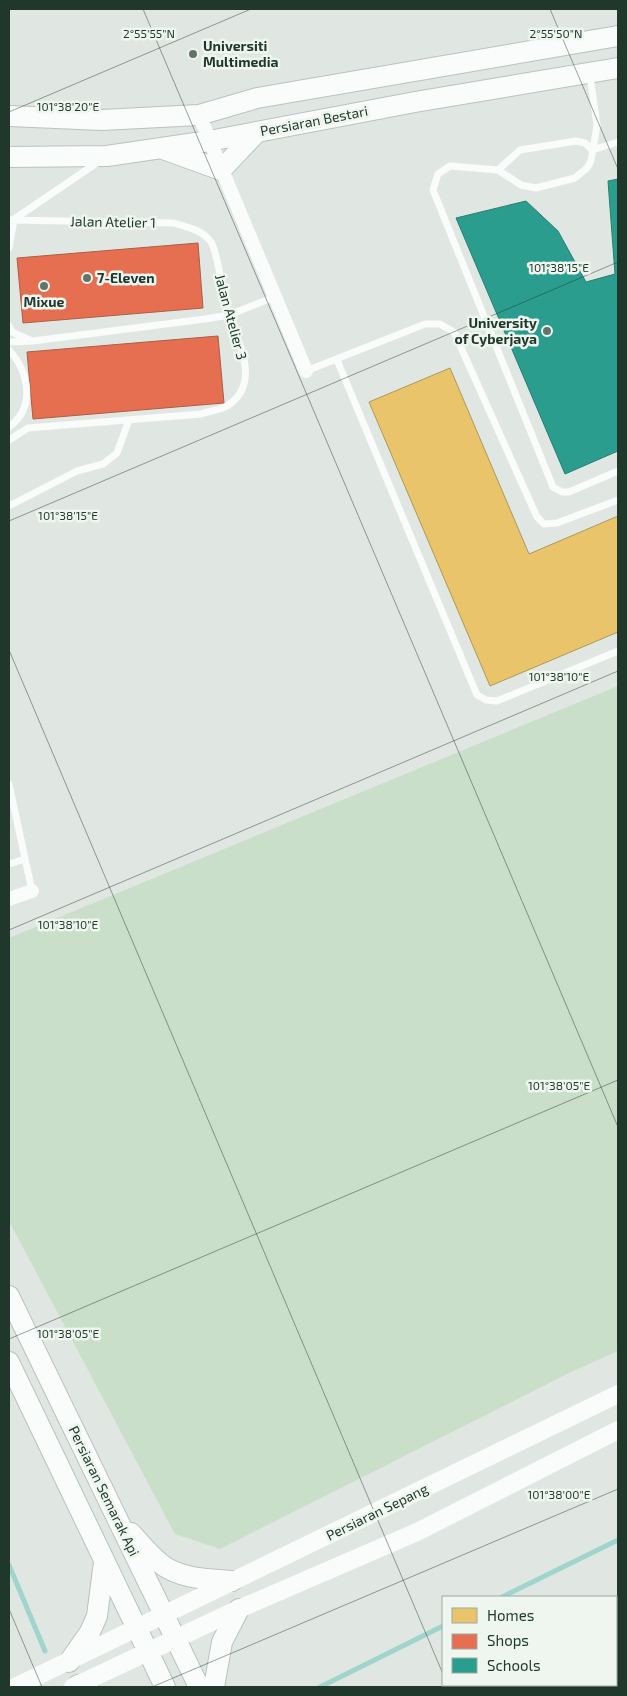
<svg xmlns="http://www.w3.org/2000/svg" width="627" height="1696" font-family="'Exo 2',sans-serif">
<style>
.green{fill:#c9dfca}
.homes{fill:#e9c46a;stroke:#ac9a57}
.shops{fill:#e76f51;stroke:#ab5e46}
.schools{fill:#2a9d8f;stroke:#277f71}
.lines{fill:none;stroke-linecap:round;stroke-linejoin:round}
.stream{stroke:#a0d5ce;stroke-width:5}
.secondary-casing{stroke:#bac3bd;stroke-width:22}
.service{stroke:#fafbfb;stroke-width:7}
.minor{stroke:#fafbfb;stroke-width:14}
.tertiary{stroke:#fafbfb;stroke-width:18}
.secondary{stroke:#fafbfb;stroke-width:20}
.ticks{fill:none;stroke:#1f382b;stroke-width:1;stroke-opacity:0.45}
.poi-dot{fill:#63756b;stroke:#eef6ef;stroke-width:2}
.labels{text-anchor:middle;stroke-width:5;stroke-linejoin:round;paint-order:stroke}
.poi-label{font-size:14px;font-weight:bold;fill:#1f382b;stroke:#eef6ef;text-anchor:start}
.street-label{font-size:14px;fill:#1f382b;stroke:#eef6ef}
.ticks-label{font-size:12px;text-anchor:middle;fill:#1f382b;stroke:#eef6ef;stroke-width:5;stroke-linejoin:round;paint-order:stroke}
</style>
<rect width="100%" height="100%" fill="#e0e6e2"/>
<!-- green -->
<path class="green" d="M618 686V1351L573 1371 220 1549 175 1534 9 1221V938Z"/>
<!-- homes -->
<path class="homes" d="M450 368 529 554 618 516V632L490 686 369 402Z"/>
<!-- shops -->
<path class="shops" d="M198 243 203 308 23 323 17 258Z
M218 336 224 403 33 419 27 352Z"/>
<!-- schools -->
<path class="schools" d="M618 179V451L565 474 456 218 526 201 558 231 586 282 615 274 608 181Z"/>
<g class="lines">
<!-- stream -->
<path class="stream" d="M9 1565 45 1651
M502 1597 618 1540
M320 1687 443 1626"/>
<!-- secondary casing -->
<g class="secondary-casing">
<path id="secondary" d="M9 116 102 120 199 115 257 98 618 36
M163 149 221 170 257 132
M9 157 107 156 209 141 415 102 618 68
M9 1296 199 1687
M9 1362 165 1687
M131 1533C140 1543 150 1555 161 1564 180 1579 209 1579 232 1581
M69 1662 90 1632 97 1616 104 1562
M78 1685 88 1687
M214 1687 222 1642 239 1609"/>
</g>
<!-- service -->
<path class="service" d="M590 76 597 125 591 161 587 168 575 178 536 188 521 185 498 170 450 166 438 174 433 190 553 487 562 492H569L618 471
M592 150 618 142
M498 170 520 150 576 141 585 143 592 150
M9 220 174 223C188 227 202 230 211 242 217 251 223 292 226 305 234 337 265 381 227 406 220 410 209 411 201 414L28 428 9 440
M13 220 98 162
M9 248 14 220
M9 326 12 332 30 340
M9 342 33 341 205 319 229 315 274 297
M9 350C29 372 36 407 9 427
M337 360 477 695 486 700 497 701 618 651
M306 371 425 324H440L454 332 537 517 544 524 557 523 618 500
M9 506 77 471 103 464 117 453 129 420
M9 784 32 891
M9 864 25 859"/>
<!-- minor -->
<path class="minor" d="M199 115 306 371
M9 899 32 891
M537 1685 538 1687"/>
<!-- tertiary -->
<path class="tertiary" d="M15 1687 618 1394
M73 1687 239 1609 417 1532 618 1430"/>
<!-- secondary -->
<use href="#secondary" class="secondary"/>
</g>
<!-- ticks -->
<path class="ticks" d="M143 9 618 1127M550 9 618 169M9 112 251 9M9 521 618 262M9 650 443 1674M9 930 618 671M9 1339 618 1080M9 1609 42 1687M448 1685 449 1687M152 1687 618 1489"/>
<!-- markers -->
<g class="poi-dot">
<circle cx="193" cy="54" r="5"/>
<circle cx="87" cy="278" r="5"/>
<circle cx="44" cy="286" r="5"/>
<circle cx="547" cy="331" r="5"/>
</g>
<g class="labels">
<!-- poi labels -->
<g class="poi-label">
<text x="203" y="51">Universiti<tspan x="203" dy="16">Multimedia</tspan></text>
<text x="97" y="283">7-Eleven</text>
<text x="44" y="307" text-anchor="middle">Mixue</text>
<text x="537" y="328" text-anchor="end">University<tspan x="537" dy="16">of Cyberjaya</tspan></text>
</g>
<!-- street labels -->
<g class="street-label">
<text transform="translate(314 121) rotate(-11)" y="5">Persiaran Bestari</text>
<text transform="translate(113 222) rotate(1)" y="5">Jalan Atelier 1</text>
<text transform="translate(231 317) rotate(75)" y="5">Jalan Atelier 3</text>
<text transform="translate(104 1491) rotate(64)" y="5">Persiaran Semarak Api</text>
<text transform="translate(377 1512) rotate(-26)" y="5">Persiaran Sepang</text>
</g>
</g>
<g class="ticks-label">
<text x="149" y="38">2°55'55"N</text>
<text x="556" y="38">2°55'50"N</text>
<text x="68" y="111">101°38'20"E</text>
<text x="559" y="272">101°38'15"E</text>
<text x="68" y="520">101°38'15"E</text>
<text x="559" y="681">101°38'10"E</text>
<text x="68" y="929">101°38'10"E</text>
<text x="559" y="1090">101°38'05"E</text>
<text x="68" y="1338">101°38'05"E</text>
<text x="559" y="1499">101°38'00"E</text>
</g>
<!-- border -->
<rect width="627" height="1696" fill="none" stroke="#1f382b" stroke-width="20"/>
<!-- legend -->
<rect x="442" y="1596" width="175" height="90" fill="#eef6ef" stroke="#9baaa1"/>
<rect x="452" y="1608" width="25" height="15" fill="#e9c46a" stroke="#9baaa1"/>
<text x="487" y="1621" font-size="15" fill="#1f382b">Homes</text>
<rect x="452" y="1634" width="25" height="15" fill="#e76f51" stroke="#9baaa1"/>
<text x="487" y="1646" font-size="15" fill="#1f382b">Shops</text>
<rect x="452" y="1658" width="25" height="15" fill="#2a9d8f" stroke="#9baaa1"/>
<text x="487" y="1671" font-size="15" fill="#1f382b">Schools</text>
</svg>
